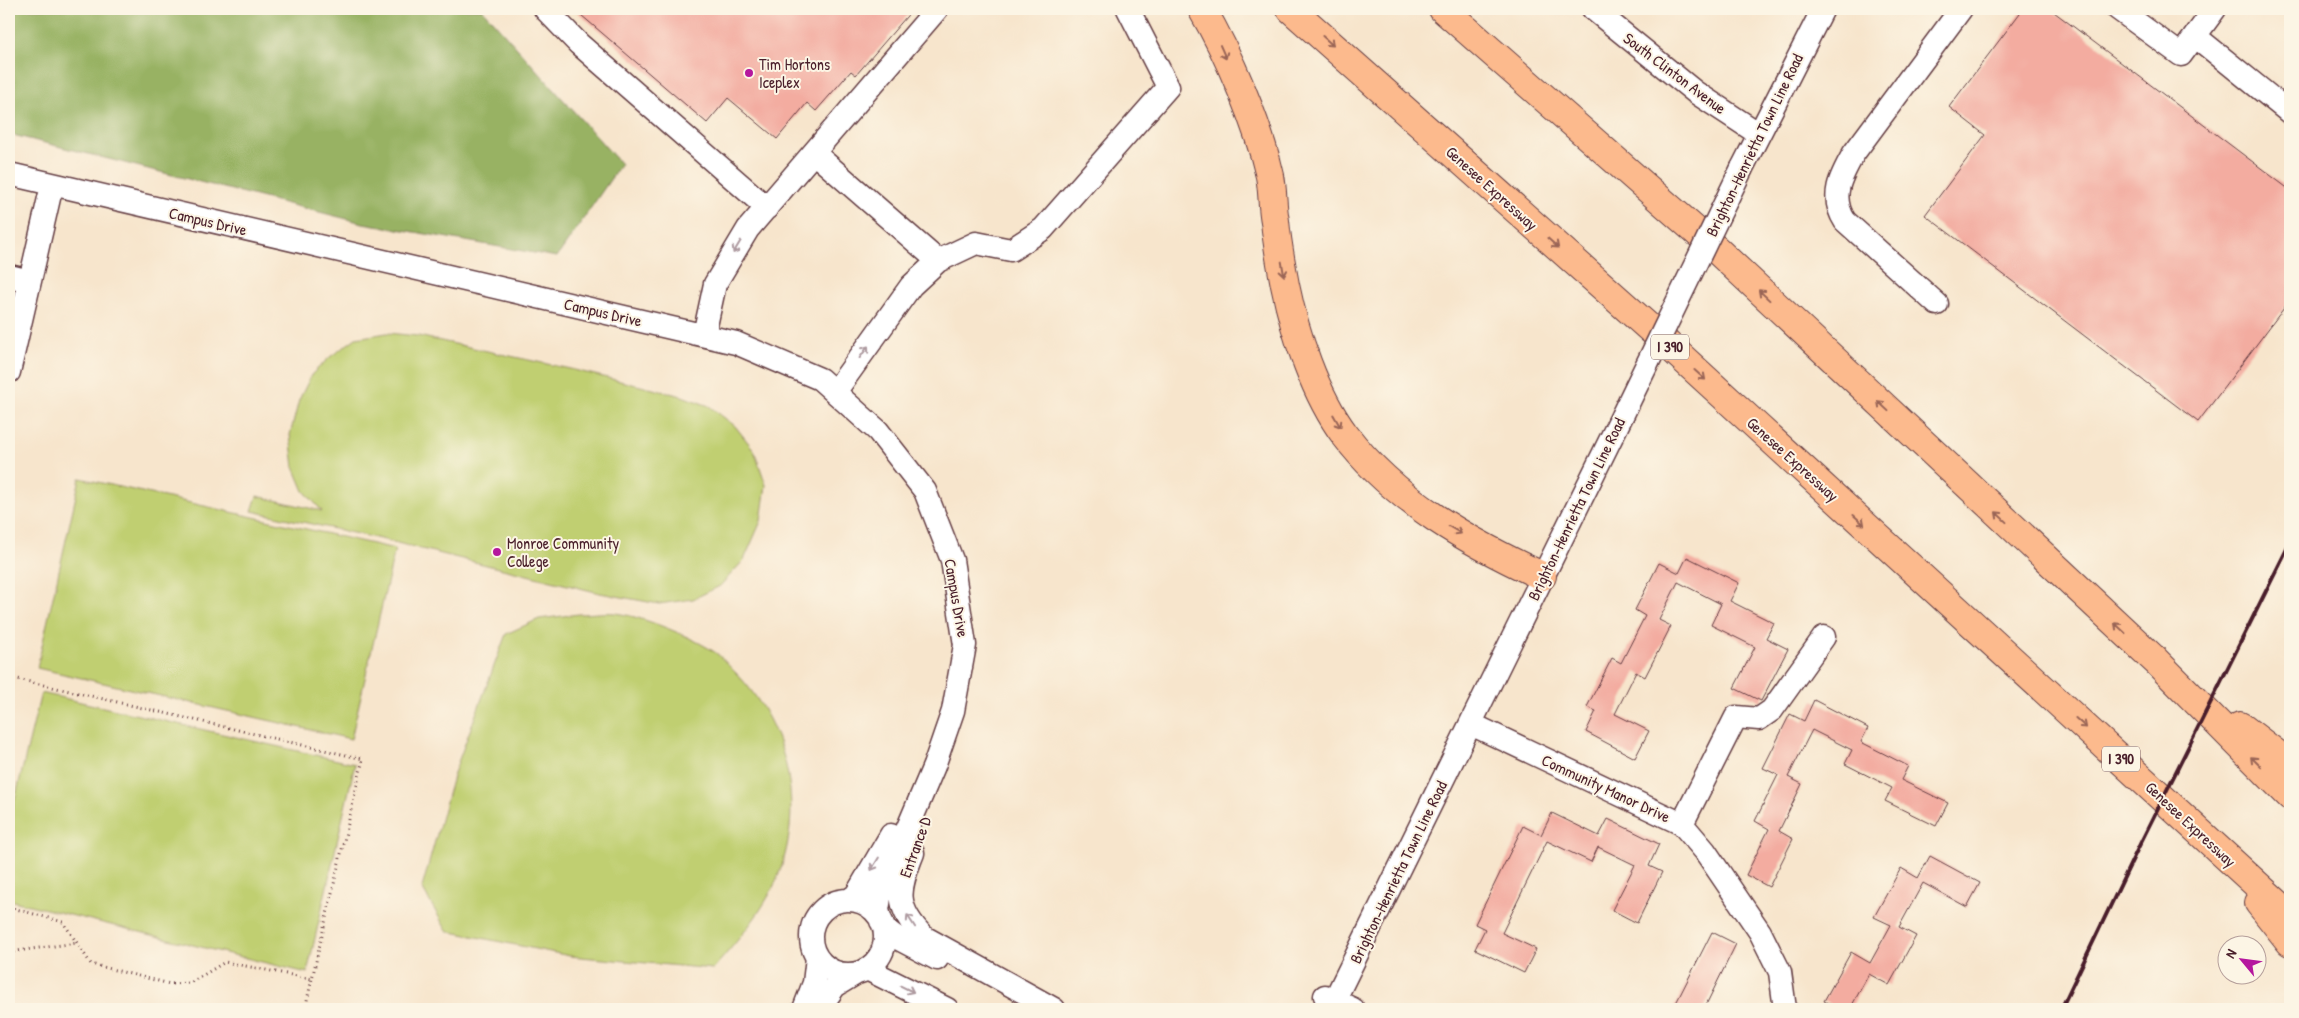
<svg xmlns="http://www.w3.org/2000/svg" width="2299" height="1018" font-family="'Patrick Hand',sans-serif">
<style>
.green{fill:#c0cf71;stroke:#85774e}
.forest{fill:#98b263;stroke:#716847}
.building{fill:#f3aca0}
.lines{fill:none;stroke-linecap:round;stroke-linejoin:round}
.minor-casing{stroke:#643d43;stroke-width:25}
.highway-casing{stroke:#643d43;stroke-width:30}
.path{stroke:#643d43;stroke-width:3;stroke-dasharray:1 4;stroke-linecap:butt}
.minor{stroke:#fff;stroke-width:22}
.highway{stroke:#fcba8d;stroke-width:28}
.rail{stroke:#4a1f2b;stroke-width:4}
.minor-bridge-casing{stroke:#643d43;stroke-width:25;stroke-linecap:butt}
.minor-bridge{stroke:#fff;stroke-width:22}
.oneway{stroke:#9a6557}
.oneway2{stroke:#ae9aa0}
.poi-dot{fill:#b5179e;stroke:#fcf5e5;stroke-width:2}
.labels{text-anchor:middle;stroke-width:4;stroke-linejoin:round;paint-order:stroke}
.shield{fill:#fcf5e5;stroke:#7f5f63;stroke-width:1}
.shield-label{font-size:15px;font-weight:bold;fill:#4a1f2b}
.poi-label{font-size:16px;fill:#4a1f2b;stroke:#fcf5e5;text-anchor:start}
.street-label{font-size:16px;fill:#4a1f2b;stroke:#fcf5e5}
</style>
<rect width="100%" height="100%" fill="#fcf5e5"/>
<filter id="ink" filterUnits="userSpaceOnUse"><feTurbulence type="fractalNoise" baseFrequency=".02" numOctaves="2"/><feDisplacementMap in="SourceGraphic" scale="10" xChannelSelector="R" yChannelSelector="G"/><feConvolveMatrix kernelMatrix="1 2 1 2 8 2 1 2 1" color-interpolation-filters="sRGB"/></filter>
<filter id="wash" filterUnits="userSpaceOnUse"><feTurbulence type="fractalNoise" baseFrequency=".0096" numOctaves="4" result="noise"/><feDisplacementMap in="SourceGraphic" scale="20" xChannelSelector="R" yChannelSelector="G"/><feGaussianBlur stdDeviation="1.12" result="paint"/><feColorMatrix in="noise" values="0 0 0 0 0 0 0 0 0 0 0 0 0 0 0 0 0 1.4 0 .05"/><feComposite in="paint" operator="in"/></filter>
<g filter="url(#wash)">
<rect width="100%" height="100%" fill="#f7e5cc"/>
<!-- green -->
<path class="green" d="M387 333 418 336 570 369 682 396 709 406 735 426 754 450 766 485 761 521 744 560 720 586 693 599 659 604 600 593 385 540 252 511 257 496 322 511 304 491 294 467 290 435 299 400 312 374 330 357 356 338Z
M80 478 395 549 351 739 37 668Z
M579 614C593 614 608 611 621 614 646 618 692 637 713 651 720 655 726 663 732 669 784 719 805 799 781 868 768 907 739 939 713 969L570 956 447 931 422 888 454 773 506 634 539 619Z
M41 693 355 764 307 973 9 900V824Z"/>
<!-- forest -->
<path class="forest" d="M9 9H482L621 164 557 257 363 223 9 134Z"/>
<g id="blocks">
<!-- building -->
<path class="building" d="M574 9H913L856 75 851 71 816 111 807 103 777 139 728 98 707 123Z
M2023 9H2050L2290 190V300L2198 422 1925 215 1985 135 1949 107Z
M1687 557 1739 583 1730 601 1774 623 1766 638 1788 649 1761 701 1734 688 1755 647 1711 625 1721 604 1678 582 1659 620 1671 626 1645 677 1636 672 1615 714 1649 731 1635 758 1586 732 1596 711 1587 707 1612 658 1621 663 1645 616 1635 610 1659 563 1679 573Z
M1814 700 1868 728 1861 742 1908 766 1901 780 1948 803 1936 826 1885 801 1892 788 1845 764 1852 750 1812 730 1788 777 1802 784 1779 831 1793 839 1769 887 1746 875 1769 829 1755 821 1778 775 1763 768 1790 714 1804 721Z
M1552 813 1599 836 1608 819 1659 844 1649 866 1662 872 1637 923 1612 910 1635 865 1598 847 1591 862 1547 841 1502 933 1536 949 1524 973 1475 949 1485 929 1475 924 1523 826 1541 835Z
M1930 856 1980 883 1967 907 1923 883 1899 927 1916 936 1889 985 1869 974 1850 1009H1839L1824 1001 1851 952 1870 963 1891 925 1874 917 1901 868 1918 878Z
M1712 932 1736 944 1704 1009H1673Z"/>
</g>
</g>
<g filter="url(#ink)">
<use href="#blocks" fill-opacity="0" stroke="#643d43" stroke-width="1"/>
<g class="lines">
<!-- minor casing -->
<g class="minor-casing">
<path id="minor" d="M545 9 579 44 767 208
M1593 9 1695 92 1759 134
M2118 9 2181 55 2215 9
M2195 36 2290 113
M814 153 938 261
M1742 168 1823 9
M9 174 736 343 820 379 878 431 925 491 952 560 965 645 953 711 934 766 881 891 878 910 881 921
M9 276 30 281 9 372
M30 281 52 185
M1937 304 1845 221C1829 196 1841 176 1854 153L1961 9
M704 335 715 284 748 229 937 9
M835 392 911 286 938 261 976 243 1011 250 1043 229 1168 87 1128 9
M1471 724 1682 824 1705 851 1760 932 1780 972 1785 1009
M1682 824 1736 717 1759 719 1772 710 1824 637
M913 853C898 890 894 907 924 937L1054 1009
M849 900 856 895 891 835
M811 937a37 37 0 1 1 74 0a37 37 0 1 1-74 0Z
M884 928 897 938 937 959
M867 969 947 1009
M1325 996 1353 1009
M804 1009 814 983 817 957
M819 1009 835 986 855 974
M1330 1009 1622 416"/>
</g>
<!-- highway casing -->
<g class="highway-casing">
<path id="highway" d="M1202 9C1229 55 1258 124 1270 176 1273 191 1272 207 1275 221 1277 243 1281 264 1285 285 1295 334 1315 395 1345 435 1395 501 1469 542 1542 576
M1291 9 1654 332 2290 915
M1443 9 1705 239 2156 661 2290 796
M2240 726 2290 764
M2259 903 2290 942"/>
</g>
<!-- path -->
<path class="path" d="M9 677 363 759 305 1009
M9 907 63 922 91 964 170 984 190 983 225 962 312 979
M9 918 11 908
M9 952 77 943"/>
<!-- minor -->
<use href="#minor" class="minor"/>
<!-- highway -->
<use href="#highway" class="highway"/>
<!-- rail -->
<path class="rail" d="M2061 1009 2140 844 2290 543"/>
<!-- minor-bridge casing -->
<g class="minor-bridge-casing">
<path id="minor-bridge" d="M1622 416 1742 168"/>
</g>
<!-- minor-bridge -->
<use href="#minor-bridge" class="minor-bridge"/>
</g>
<!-- one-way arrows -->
<defs><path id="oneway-shaft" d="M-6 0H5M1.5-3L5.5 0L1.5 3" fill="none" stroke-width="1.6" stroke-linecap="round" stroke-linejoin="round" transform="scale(1.25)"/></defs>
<g class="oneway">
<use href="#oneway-shaft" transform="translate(1328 41) rotate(42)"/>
<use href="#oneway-shaft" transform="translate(1223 52) rotate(66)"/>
<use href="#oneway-shaft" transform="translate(1553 243) rotate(42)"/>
<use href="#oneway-shaft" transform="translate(1283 269) rotate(80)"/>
<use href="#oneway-shaft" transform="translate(1764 295) rotate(-137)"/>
<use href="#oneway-shaft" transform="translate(1700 375) rotate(42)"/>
<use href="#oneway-shaft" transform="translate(1883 406) rotate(-137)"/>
<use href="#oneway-shaft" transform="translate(1337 421) rotate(60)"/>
<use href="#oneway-shaft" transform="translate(2001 517) rotate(-137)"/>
<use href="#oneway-shaft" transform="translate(1859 520) rotate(42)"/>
<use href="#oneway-shaft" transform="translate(1455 530) rotate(31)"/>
<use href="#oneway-shaft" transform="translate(2120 628) rotate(-137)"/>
<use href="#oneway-shaft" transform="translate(2081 723) rotate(42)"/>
<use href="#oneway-shaft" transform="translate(2256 762) rotate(-135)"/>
</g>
<g class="oneway2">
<use href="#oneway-shaft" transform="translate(737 247) rotate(121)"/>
<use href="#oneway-shaft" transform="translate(864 352) rotate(-54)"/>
<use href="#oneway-shaft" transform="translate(875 864) rotate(121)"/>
<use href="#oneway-shaft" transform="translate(911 921) rotate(-123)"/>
<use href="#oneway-shaft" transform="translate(907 989) rotate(26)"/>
</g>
</g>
<!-- markers -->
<g class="poi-dot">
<circle cx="749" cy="73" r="5"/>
<circle cx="497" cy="552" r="5"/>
</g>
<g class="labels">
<!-- shield labels -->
<g class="shield">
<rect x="1651" y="334.5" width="38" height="25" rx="4"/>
<rect x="2102" y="746.5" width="38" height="25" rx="4"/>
</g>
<g class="shield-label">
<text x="1670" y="352">I 390</text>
<text x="2121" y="764">I 390</text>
</g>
<!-- poi labels -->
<g class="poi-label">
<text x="759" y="70">Tim Hortons<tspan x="759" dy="18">Iceplex</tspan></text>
<text x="507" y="549">Monroe Community<tspan x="507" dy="18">College</tspan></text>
</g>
<!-- street labels -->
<g class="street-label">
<text transform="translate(1675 73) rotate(37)" y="6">South Clinton Avenue</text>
<text transform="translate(1754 145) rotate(-64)" y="6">Brighton-Henrietta Town Line Road</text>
<text transform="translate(1492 188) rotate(42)" y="6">Genesee Expressway</text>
<text transform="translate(208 221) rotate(13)" y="6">Campus Drive</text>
<text transform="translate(603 312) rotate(13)" y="6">Campus Drive</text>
<text transform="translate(1793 459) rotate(42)" y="6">Genesee Expressway</text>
<text transform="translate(1576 509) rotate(-64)" y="6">Brighton-Henrietta Town Line Road</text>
<text transform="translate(957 598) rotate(80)" y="6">Campus Drive</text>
<text transform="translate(1606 788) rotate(25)" y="6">Community Manor Drive</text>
<text transform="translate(2191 824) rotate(43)" y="6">Genesee Expressway</text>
<text transform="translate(915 847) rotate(-70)" y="6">Entrance D</text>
<text transform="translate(1398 872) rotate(-64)" y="6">Brighton-Henrietta Town Line Road</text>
</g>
</g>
<!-- margin -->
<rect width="2299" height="1018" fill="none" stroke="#fcf5e5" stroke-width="30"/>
<!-- north arrow -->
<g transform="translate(2242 960) rotate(299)"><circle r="24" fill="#fcf5e5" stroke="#b59f9b"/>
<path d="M0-4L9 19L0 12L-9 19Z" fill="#b5179e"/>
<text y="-8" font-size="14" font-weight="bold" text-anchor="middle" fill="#4a1f2b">N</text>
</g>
</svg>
